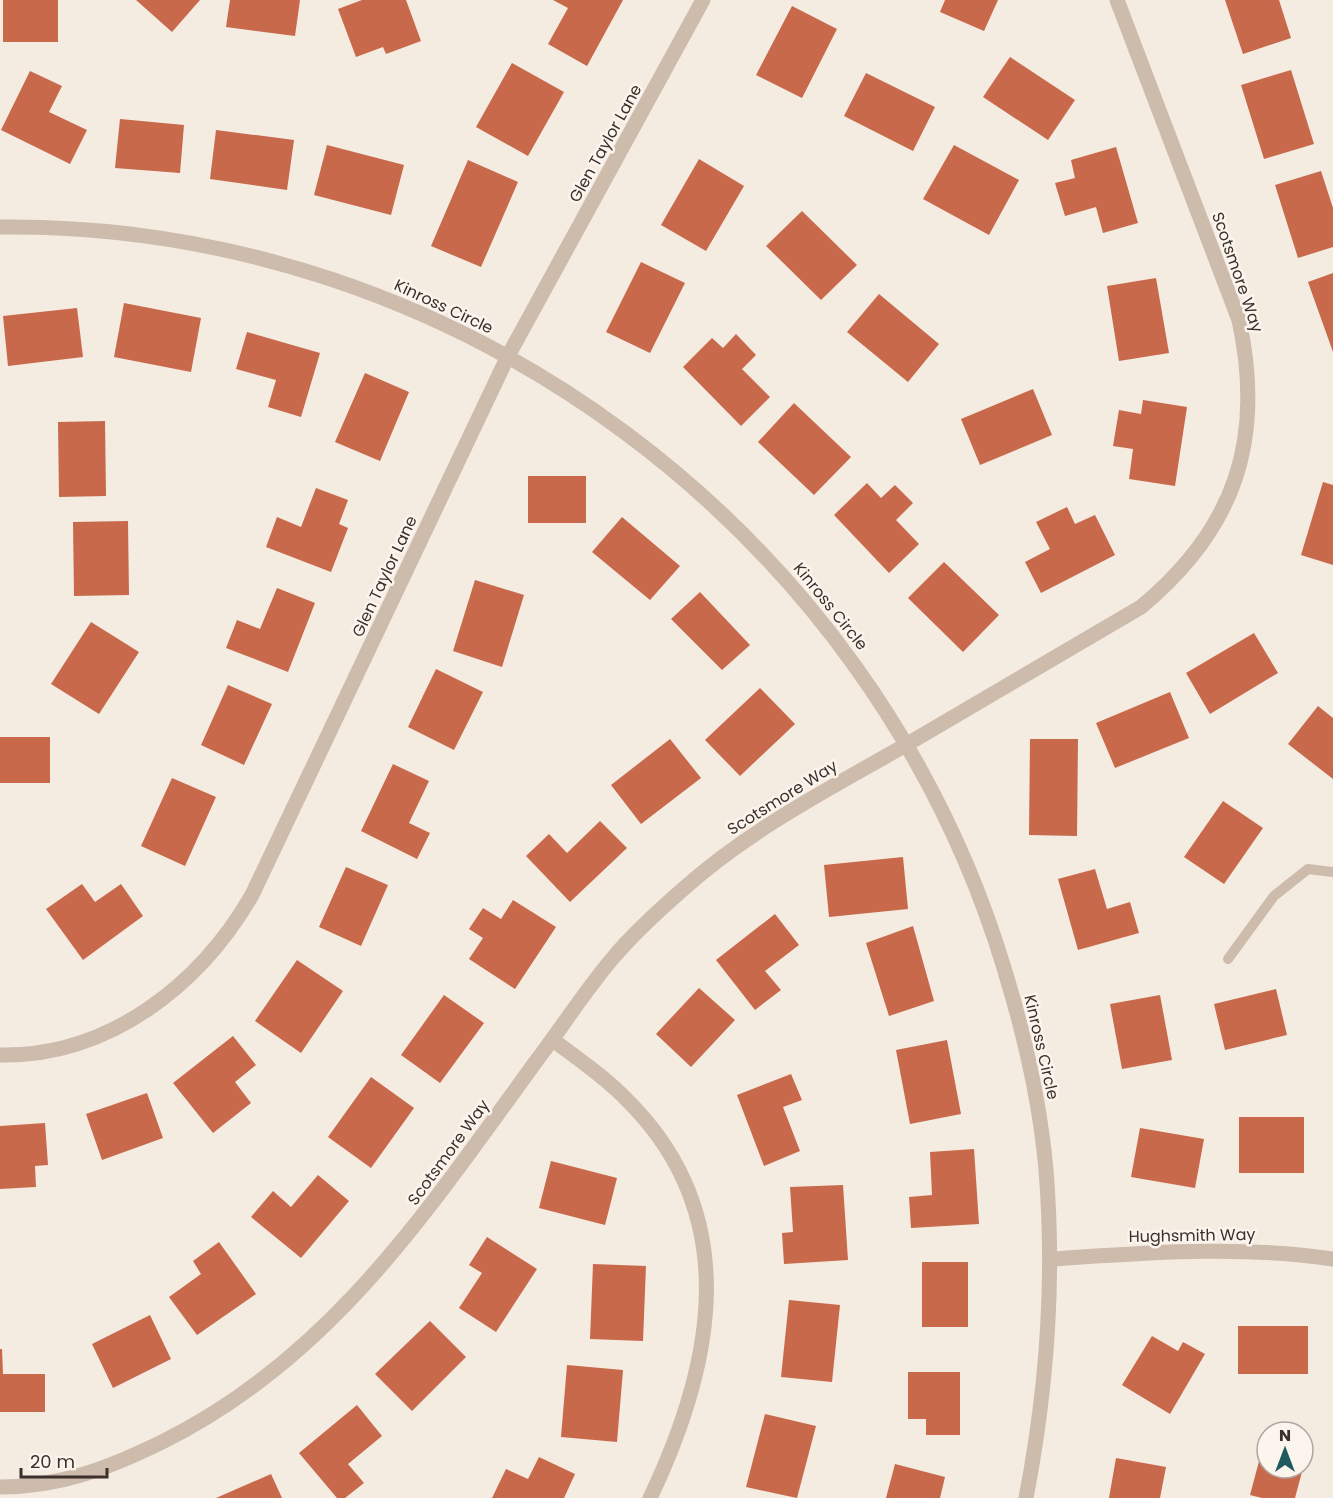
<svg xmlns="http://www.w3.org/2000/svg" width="1333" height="1498" font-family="Poppins,sans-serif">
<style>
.building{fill:#c8694b}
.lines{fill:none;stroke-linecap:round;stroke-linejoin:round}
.service{stroke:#cdbbac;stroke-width:10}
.minor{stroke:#cdbbac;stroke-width:15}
.tertiary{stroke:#cdbbac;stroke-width:15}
.labels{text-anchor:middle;stroke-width:5;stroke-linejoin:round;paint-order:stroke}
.street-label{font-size:16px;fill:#3b302b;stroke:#fbf5ee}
</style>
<rect width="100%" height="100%" fill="#f4ebe1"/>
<!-- building -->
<path class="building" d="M3 0H58V42H3Z
M136 0H200L172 32Z
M230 0H300L295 36 226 27Z
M362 0H406L421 41 386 54 383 47 356 57 338 9Z
M553 0H623L587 66 548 44 568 8Z
M945 0H998L984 31 940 12Z
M1225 0H1279L1291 38 1243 54Z
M792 6 837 29 802 98 756 75Z
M1010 57 1075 100 1048 140 983 97Z
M512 63 564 92 528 156 476 127Z
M1291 70 1314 144 1264 159 1241 85Z
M30 71 62 86 49 112 87 130 70 164 1 130Z
M866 73 935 107 913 151 844 116Z
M120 119 184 125 180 173 115 168Z
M216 130 294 140 287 190 210 179Z
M327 145 404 165 391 215 314 195Z
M954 145 1019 180 989 235 923 199Z
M1116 147 1138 223 1103 233 1096 207 1065 216 1055 183 1075 178 1071 160Z
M699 159 744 186 706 251 661 225Z
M468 160 518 182 481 267 431 246Z
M1321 171 1333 208V247L1298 258 1275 185Z
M802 211 857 265 821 300 766 246Z
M641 262 685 283 650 353 606 332Z
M1333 273V352L1308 282Z
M1156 278 1169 353 1119 361 1107 286Z
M879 294 939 344 908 382 847 332Z
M124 303 201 318 191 372 114 357Z
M77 308 83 357 8 366 3 316Z
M247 332 320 353 301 417 268 407 276 380 236 369Z
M736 334 756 355 742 369 770 397 741 426 683 367 712 338 723 348Z
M365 373 409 392 380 461 335 442Z
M1033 389 1052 435 980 465 961 419Z
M1143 400 1187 407 1175 486 1129 479 1133 449 1113 446 1119 410 1141 414Z
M794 403 851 457 814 495 758 442Z
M105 421 106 496 59 497 58 422Z
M528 476H586V523H528Z
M1323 482 1333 485V565L1301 555Z
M867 483 881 498 895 485 913 503 896 520 919 544 889 573 834 515Z
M316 488 348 500 339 524 348 528 331 572 266 547 277 517 301 527Z
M1067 507 1075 524 1095 515 1115 555 1041 593 1025 562 1050 549 1036 522Z
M622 517 680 566 650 600 592 552Z
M128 521 129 595 74 596 73 522Z
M944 562 999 615 963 652 908 598Z
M475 580 524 595 502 667 453 651Z
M277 588 315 603 288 672 226 648 237 620 260 629Z
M700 592 750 645 722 670 671 619Z
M91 622 139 652 99 714 51 684Z
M1254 633 1278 673 1210 714 1186 673Z
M436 669 483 692 454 750 408 727Z
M228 685 272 704 244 765 201 745Z
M760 688 795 724 740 776 705 740Z
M1170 692 1189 738 1115 768 1096 723Z
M1318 706 1333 718V779L1288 744Z
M0 737H50V783H0Z
M670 739 701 778 641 824 611 785Z
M1030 739H1078L1077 836 1029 835Z
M393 764 429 781 409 823 430 833 417 859 361 831Z
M172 778 216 797 185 866 141 846Z
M1223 801 1263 828 1224 884 1184 857Z
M600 821 627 848 570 902 526 856 549 834 567 853Z
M903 857 908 909 829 917 824 865Z
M346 867 388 885 361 946 319 927Z
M1095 869 1107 909 1130 902 1139 933 1078 950 1058 879Z
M82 884 95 902 121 884 143 916 83 960 46 909Z
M513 900 556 927 515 989 469 959 483 938 469 929 483 908 501 919Z
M775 914 799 945 765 971 781 990 755 1010 716 960Z
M913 926 934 1001 889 1016 866 943Z
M297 960 343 991 301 1053 255 1021Z
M699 988 735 1020 691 1067 656 1034Z
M1276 989 1287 1035 1225 1050 1214 1004Z
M444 995 484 1023 440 1083 401 1055Z
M1160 995 1172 1060 1122 1069 1110 1004Z
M233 1036 256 1065 235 1082 251 1103 213 1133 173 1083Z
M947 1040 961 1114 910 1124 896 1050Z
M791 1074 802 1100 783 1107 800 1151 764 1166 737 1095Z
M371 1077 414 1108 371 1168 328 1137Z
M147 1093 163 1138 102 1160 86 1114Z
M1239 1117H1304V1173H1239Z
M45 1123 48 1165 35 1166 36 1187 0 1189V1126Z
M1140 1128 1204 1139 1195 1188 1131 1177Z
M974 1149 979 1224 911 1228 909 1197 932 1195 930 1152Z
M551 1161 617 1178 605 1225 539 1208Z
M318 1175 349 1201 301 1258 251 1217 273 1191 291 1207Z
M843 1185 848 1260 784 1264 782 1233 793 1232 790 1187Z
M487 1237 537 1269 496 1332 459 1308 482 1273 469 1265Z
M219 1242 256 1294 197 1335 169 1297 201 1274 193 1261Z
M922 1262H968V1327H922Z
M593 1264 646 1266 643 1341 590 1339Z
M789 1300 840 1305 832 1382 781 1377Z
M150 1315 171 1359 113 1388 92 1344Z
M430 1321 466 1357 412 1411 375 1374Z
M1238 1326H1308V1374H1238Z
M1152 1336 1178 1351 1183 1342 1205 1354 1170 1414 1122 1385Z
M0 1349H2L3 1374H45V1412H0Z
M567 1365 623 1370 617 1442 561 1437Z
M908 1372H960V1435H926V1419H908Z
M357 1405 382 1436 348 1464 364 1483 345 1498H337L299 1453Z
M765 1414 816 1426 797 1498 746 1487Z
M1266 1435 1267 1468H1303L1295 1498H1262L1250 1495Z
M1303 1443 1310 1445 1304 1467H1303Z
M539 1457 575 1474 564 1498H492L506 1469 528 1479Z
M1116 1458 1166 1467 1160 1498H1109Z
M895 1464 945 1477 940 1498H886Z
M271 1474 282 1498H216Z"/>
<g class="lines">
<!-- service -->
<path class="service" d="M1228 959 1274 896 1308 869 1333 872"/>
<!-- minor -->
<path class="minor" d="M553 1040C578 1059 605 1077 627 1100 744 1216 714 1364 650 1498
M0 1055C109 1057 200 985 252 895L508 356 703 0
M1051 1259C1145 1253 1239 1245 1333 1259
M0 1487C60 1487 109 1468 162 1442 332 1358 429 1208 537 1060 562 1027 585 991 612 959 632 935 657 912 681 891 747 831 827 790 904 746 983 700 1062 653 1141 607 1235 529 1265 440 1239 320L1117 0"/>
<!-- tertiary -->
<path class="tertiary" d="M0 227C457 222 872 531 1004 968 1024 1033 1040 1102 1046 1170 1055 1281 1047 1389 1026 1498"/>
</g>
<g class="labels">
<!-- street labels -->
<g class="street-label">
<text transform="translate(605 143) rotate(-61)" y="6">Glen Taylor Lane</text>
<text transform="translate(1238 272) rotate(71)" y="6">Scotsmore Way</text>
<text transform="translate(444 306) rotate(25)" y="6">Kinross Circle</text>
<text transform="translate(384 576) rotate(-65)" y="6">Glen Taylor Lane</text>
<text transform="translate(831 606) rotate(51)" y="6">Kinross Circle</text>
<text transform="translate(782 797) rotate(-32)" y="6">Scotsmore Way</text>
<text transform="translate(1042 1047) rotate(77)" y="6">Kinross Circle</text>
<text transform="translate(448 1152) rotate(-54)" y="6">Scotsmore Way</text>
<text transform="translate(1192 1235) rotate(-1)" y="6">Hughsmith Way</text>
</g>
</g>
<!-- north arrow -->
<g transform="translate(1285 1450)"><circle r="28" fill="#fbf5ee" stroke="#aea6a0" stroke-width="1.5"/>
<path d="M0-4.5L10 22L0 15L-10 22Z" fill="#1f5a5e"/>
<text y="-9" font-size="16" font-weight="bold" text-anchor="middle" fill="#3b302b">N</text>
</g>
<!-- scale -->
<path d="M21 1468v9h86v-9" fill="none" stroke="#3b302b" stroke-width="3"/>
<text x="30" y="1468" font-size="18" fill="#3b302b" stroke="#fbf5ee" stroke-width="4.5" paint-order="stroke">20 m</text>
</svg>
